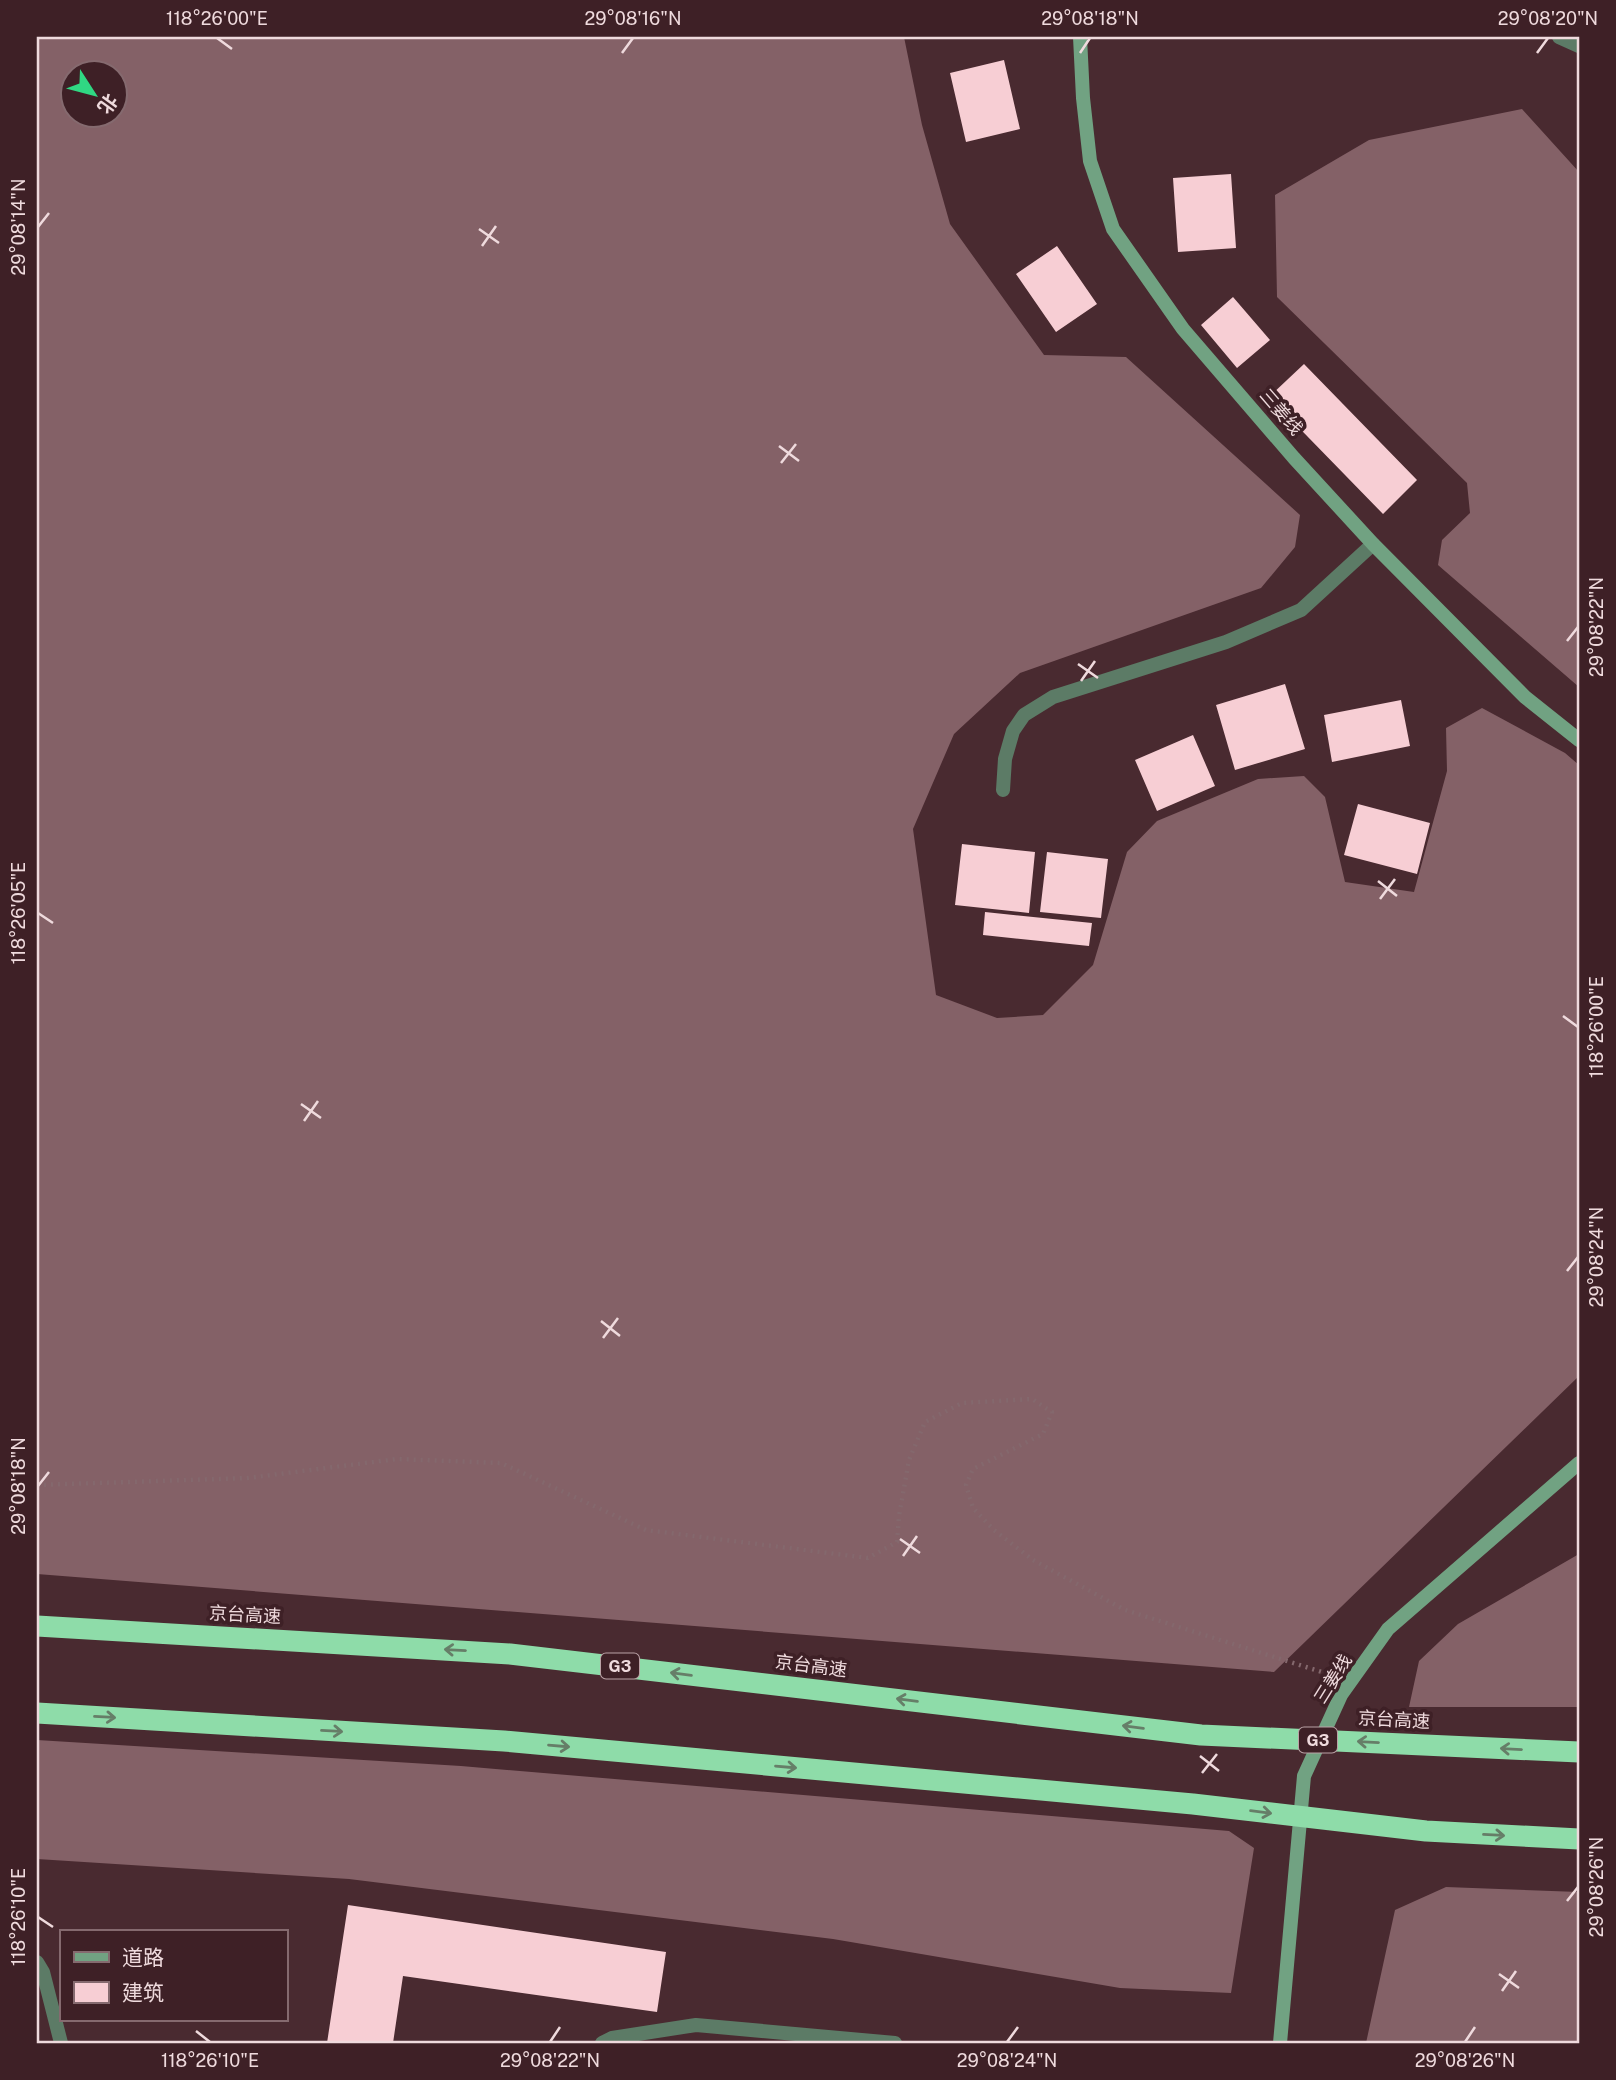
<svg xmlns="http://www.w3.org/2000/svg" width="1616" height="2080" font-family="'Public Sans','Noto Sans SC',sans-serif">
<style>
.forest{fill:#846167;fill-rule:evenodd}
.building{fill:#f7ced4}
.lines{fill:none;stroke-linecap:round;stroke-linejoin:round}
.path{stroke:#84686d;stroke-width:4.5;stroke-dasharray:2 5;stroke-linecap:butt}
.lane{stroke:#5c7b66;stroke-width:14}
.street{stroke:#5c7b66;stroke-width:14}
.secondary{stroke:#71a282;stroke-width:14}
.highway{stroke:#8edca9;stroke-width:21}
.oneway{stroke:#667e68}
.ticks{fill:none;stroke:#efdadd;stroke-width:2.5}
.labels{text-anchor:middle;stroke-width:7;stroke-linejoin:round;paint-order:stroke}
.shield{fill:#3e2026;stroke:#baa2a6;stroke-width:2}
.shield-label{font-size:16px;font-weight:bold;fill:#efdadd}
.street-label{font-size:18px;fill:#efdadd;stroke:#3e2026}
.neatline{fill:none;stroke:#efdadd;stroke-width:2.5}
.ticks-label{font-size:18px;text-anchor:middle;fill:#efdadd}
</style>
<rect width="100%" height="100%" fill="#492a30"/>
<!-- forest -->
<path class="forest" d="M37 37H904L922 125 950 224 1044 355 1126 357 1300 515 1295 547 1261 588 1020 673 954 734 913 829 936 995 997 1018 1043 1015 1093 965 1127 852 1157 821 1258 779 1304 776 1325 797 1345 882 1414 892 1447 771 1446 728 1482 708 1565 753 1579 765V1376L1274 1672 37 1574ZM74 74H116V116H74Z
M1522 109 1579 172V687L1438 565 1442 540 1470 513 1467 483 1277 297 1275 195 1369 140Z
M1579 1554V1707H1409L1419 1661 1458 1624Z
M37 1740 461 1766 1229 1831 1254 1848 1231 1993 1120 1988 833 1939 349 1879 37 1859Z
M1446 1887 1579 1892V2043H1366L1395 1910Z"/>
<!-- building -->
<path class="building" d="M1004 60 1020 129 966 142 950 73Z
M1231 174 1236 248 1178 252 1173 178Z
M1057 246 1097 304 1056 332 1016 274Z
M1233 297 1270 340 1237 368 1201 325Z
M1304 364 1417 480 1383 514 1269 397Z
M1285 684 1305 749 1235 770 1216 705Z
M1401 700 1410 746 1332 762 1324 715Z
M1193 735 1215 786 1157 811 1135 760Z
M1358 804 1430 823 1417 874 1344 855Z
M962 844 1035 852 1029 913 955 905Z
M1047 852 1108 859 1101 918 1040 912Z
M985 912 1092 923 1089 946 983 935Z
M348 1905 666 1952 657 2012 403 1976 393 2043H327Z"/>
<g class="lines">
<!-- path -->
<path class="path" d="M37 1485 248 1478 397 1459 501 1463 646 1530 868 1558 897 1542 899 1516 909 1460 925 1422 962 1403 1032 1399 1052 1412 1043 1434 973 1469 966 1485 973 1508 994 1530 1033 1560 1125 1610 1325 1673"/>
<!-- lane -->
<path class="lane" d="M1559 37 1579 46
M1003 790 1005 759 1013 731 1024 715 1053 697 1226 642 1301 610 1373 544
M37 1962 43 1972 61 2043"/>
<!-- street -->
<path class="street" d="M602 2043 612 2038 696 2025 895 2043"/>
<!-- secondary -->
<path class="secondary" d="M1080 37 1083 98 1090 161 1113 229 1183 329 1294 458 1373 544 1525 697 1579 740
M1280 2043 1304 1776 1341 1695 1388 1629 1579 1463"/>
<!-- highway -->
<path class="highway" d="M37 1626 510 1654 1201 1735 1579 1752
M37 1713 504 1741 1193 1804 1426 1831 1579 1839"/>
</g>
<!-- one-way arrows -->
<defs><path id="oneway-shaft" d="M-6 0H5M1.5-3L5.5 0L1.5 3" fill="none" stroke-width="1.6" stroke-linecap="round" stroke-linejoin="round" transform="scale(1.75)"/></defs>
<g class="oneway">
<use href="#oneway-shaft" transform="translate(455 1650) rotate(-177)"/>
<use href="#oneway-shaft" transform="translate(681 1674) rotate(-173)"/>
<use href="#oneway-shaft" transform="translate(907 1700) rotate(-173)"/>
<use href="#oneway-shaft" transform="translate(105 1717) rotate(3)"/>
<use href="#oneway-shaft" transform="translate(1133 1727) rotate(-173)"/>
<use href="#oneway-shaft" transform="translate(332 1731) rotate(3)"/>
<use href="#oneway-shaft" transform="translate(1368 1742) rotate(-177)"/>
<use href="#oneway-shaft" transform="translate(559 1746) rotate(5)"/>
<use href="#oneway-shaft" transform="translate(1511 1749) rotate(-177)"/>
<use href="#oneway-shaft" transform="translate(786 1767) rotate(5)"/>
<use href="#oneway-shaft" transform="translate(1261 1812) rotate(7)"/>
<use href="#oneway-shaft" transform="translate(1494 1835) rotate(3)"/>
</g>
<!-- ticks -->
<path class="ticks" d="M217 38 232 49M622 53 633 38M1080 53 1090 38M1537 53 1548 38M38 227 49 213M479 229 499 243M482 246 496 226M779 446 799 461M781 463 796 444M1567 641 1578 627M1078 664 1098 678M1081 681 1095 661M1378 881 1397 896M1380 899 1395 879M38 913 53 923M1563 1016 1578 1027M301 1104 321 1118M304 1121 318 1101M1567 1271 1578 1257M601 1321 620 1336M603 1338 618 1318M38 1486 49 1472M900 1539 920 1553M903 1556 917 1536M1200 1756 1219 1771M1202 1773 1217 1754M1567 1901 1578 1887M38 1917 53 1927M1499 1974 1519 1988M1502 1991 1516 1971M196 2031 210 2042M550 2042 560 2027M1007 2042 1018 2027M1465 2042 1475 2027"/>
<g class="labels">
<!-- shield labels -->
<g class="shield">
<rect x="601" y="1653.5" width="38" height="25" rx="5"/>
<rect x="1299" y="1727.5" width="38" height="25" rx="5"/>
</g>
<g class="shield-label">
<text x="620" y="1672">G3</text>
<text x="1318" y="1746">G3</text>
</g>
<!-- street labels -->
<g class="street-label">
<text transform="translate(1281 412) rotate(49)" y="6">三姜线</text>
<text transform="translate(245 1615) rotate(3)" y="6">京台高速</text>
<text transform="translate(811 1666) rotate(7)" y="6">京台高速</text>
<text transform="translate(1333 1679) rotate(-58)" y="6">三姜线</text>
<text transform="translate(1394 1720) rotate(3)" y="6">京台高速</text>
</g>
</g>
<!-- border -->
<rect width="1616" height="2080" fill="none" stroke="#3e2026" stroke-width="77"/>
<!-- legend -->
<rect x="60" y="1930" width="228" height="91" fill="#3e2026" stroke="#856a6f" stroke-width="2"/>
<rect x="74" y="1952" width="35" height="10" fill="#71a282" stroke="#856a6f" stroke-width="2"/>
<text x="122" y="1965" font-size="21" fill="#efdadd">道路</text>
<rect x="74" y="1982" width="35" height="21" fill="#f7ced4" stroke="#856a6f" stroke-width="2"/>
<text x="122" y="2000" font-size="21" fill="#efdadd">建筑</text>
<!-- north arrow -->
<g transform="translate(94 94) rotate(126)"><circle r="33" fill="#3e2026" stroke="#856a6f" stroke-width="2"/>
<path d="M0-5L12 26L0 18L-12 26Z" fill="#30d883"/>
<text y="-10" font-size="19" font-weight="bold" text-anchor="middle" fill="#efdadd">北</text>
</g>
<rect x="38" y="38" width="1540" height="2004" class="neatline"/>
<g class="ticks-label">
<text x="217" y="25">118°26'00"E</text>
<text x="633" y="25">29°08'16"N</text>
<text x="1090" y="25">29°08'18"N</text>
<text x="1548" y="25">29°08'20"N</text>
<text transform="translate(19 227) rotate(-90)" y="6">29°08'14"N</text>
<text transform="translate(1597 627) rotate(-90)" y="6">29°08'22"N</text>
<text transform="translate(19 913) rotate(-90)" y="6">118°26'05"E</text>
<text transform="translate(1597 1027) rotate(-90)" y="6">118°26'00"E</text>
<text transform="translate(1597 1257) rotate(-90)" y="6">29°08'24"N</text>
<text transform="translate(19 1486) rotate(-90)" y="6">29°08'18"N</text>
<text transform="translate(1597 1887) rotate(-90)" y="6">29°08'26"N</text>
<text transform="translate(19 1917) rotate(-90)" y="6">118°26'10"E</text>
<text x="210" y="2067">118°26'10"E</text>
<text x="550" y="2067">29°08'22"N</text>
<text x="1007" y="2067">29°08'24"N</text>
<text x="1465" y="2067">29°08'26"N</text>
</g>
</svg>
